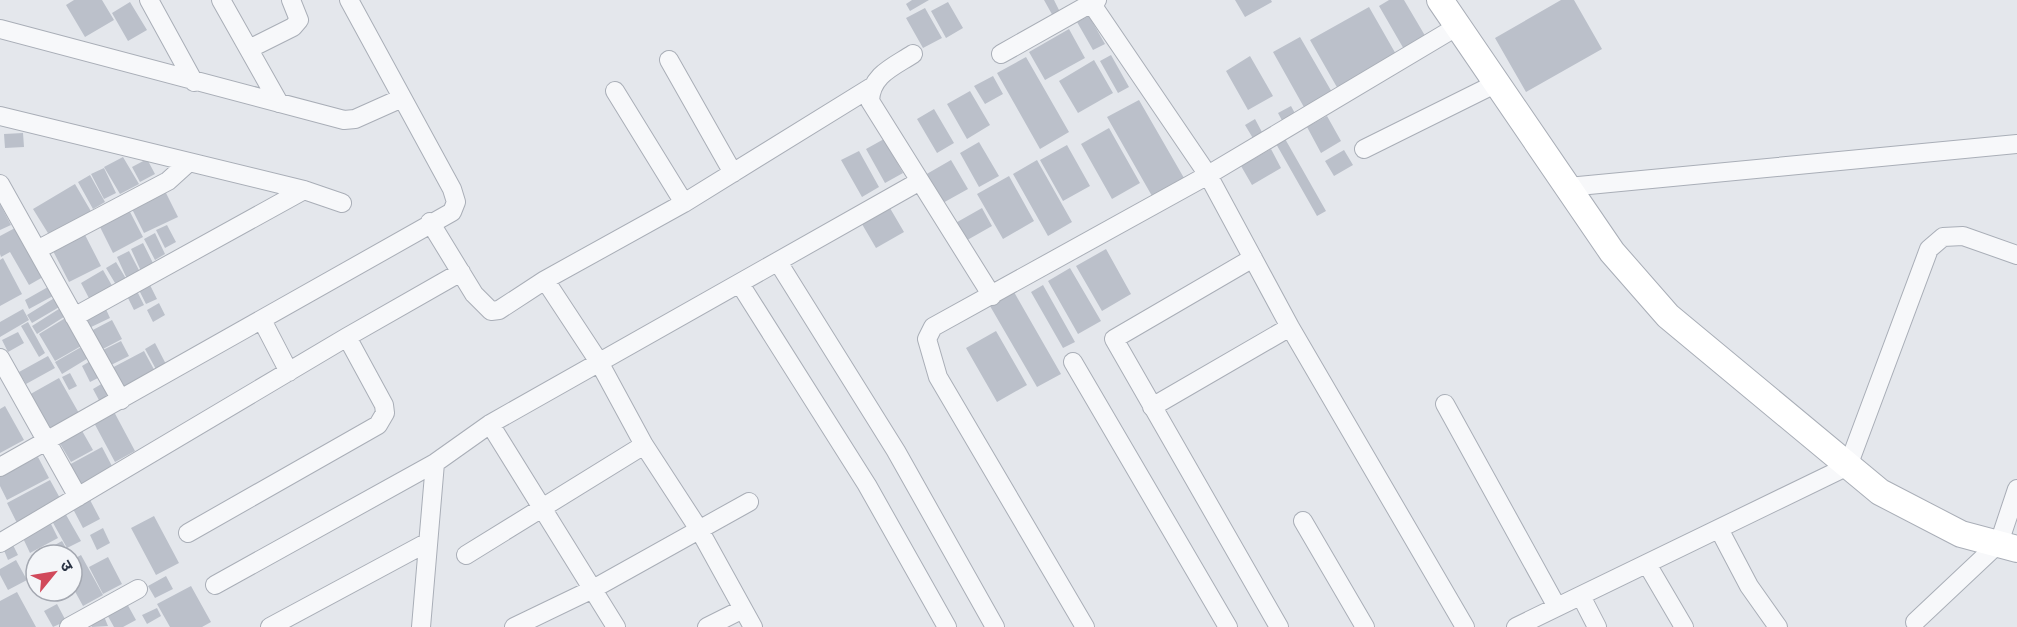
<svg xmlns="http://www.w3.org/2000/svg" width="2017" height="627" font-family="Commissioner,'Noto Sans Devanagari',sans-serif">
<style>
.building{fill:#bbc0ca}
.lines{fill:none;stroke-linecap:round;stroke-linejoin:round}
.street-casing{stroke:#a9aeb7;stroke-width:20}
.secondary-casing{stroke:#a9aeb7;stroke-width:28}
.street{stroke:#f7f8fa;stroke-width:18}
.secondary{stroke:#fff;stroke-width:26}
</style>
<rect width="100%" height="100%" fill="#e4e7ec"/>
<!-- building -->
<path class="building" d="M74 0H102L114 20 85 37 66 5Z
M912 0H929L910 11 906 4Z
M1044 0H1054L1061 14 1054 18Z
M1235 0H1271L1272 2 1245 17Z
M1389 0H1404L1427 39 1405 51 1379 6Z
M1561 0H1574L1602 49 1526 92 1495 38Z
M130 2 147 30 128 41 112 13Z
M948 2 963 28 946 38 931 11Z
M1369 7 1397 56 1338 89 1310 40Z
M925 8 942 38 923 48 906 18Z
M1089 16 1105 44 1093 50 1077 22Z
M1069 29 1085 58 1045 80 1029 52Z
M1300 37 1333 94 1305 109 1273 52Z
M1111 55 1129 87 1118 93 1100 61Z
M1250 56 1273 96 1248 110 1226 71Z
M1026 57 1069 132 1040 149 997 73Z
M1094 60 1113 93 1078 113 1059 81Z
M993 76 1003 94 985 104 974 86Z
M970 91 990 125 967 139 947 104Z
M1139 100 1184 178 1152 196 1107 117Z
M1291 106 1298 119 1285 126 1278 113Z
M934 109 954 143 937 153 917 119Z
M1327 116 1341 141 1321 153 1307 127Z
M1255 119 1263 134 1254 140 1245 125Z
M1109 128 1140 183 1112 199 1081 144Z
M23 133 24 147 5 148 4 134Z
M1284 137 1326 211 1317 216 1275 142Z
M884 139 903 173 885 183 866 149Z
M979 142 999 176 979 187 960 153Z
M1067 145 1090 186 1063 201 1040 160Z
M1271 149 1281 168 1252 185 1241 166Z
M1344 150 1353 165 1334 176 1325 161Z
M859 151 879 187 862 197 841 160Z
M123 157 139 184 120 194 104 167Z
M147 159 155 174 140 182 132 167Z
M951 160 968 189 941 204 925 175Z
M1037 160 1072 222 1048 236 1013 174Z
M104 168 116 193 104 199 91 174Z
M90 175 105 202 93 209 78 182Z
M1009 176 1034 221 1003 239 977 194Z
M75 184 92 213 51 238 33 209Z
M164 189 178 217 144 233 130 205Z
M887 203 904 232 876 248 859 219Z
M0 204 11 225 0 230Z
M128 208 143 237 113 253 98 223Z
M982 208 992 226 962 243 952 225Z
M167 225 176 242 165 248 156 230Z
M15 228 43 277 29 285 10 252 1 257 0 254V236Z
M84 233 101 266 69 282 52 249Z
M155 233 165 254 155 260 144 239Z
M143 243 154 265 141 271 131 249Z
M1106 249 1131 294 1102 311 1076 266Z
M129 251 141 274 128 281 117 257Z
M3 258 22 294 0 306V260Z
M116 262 128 282 118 288 106 268Z
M1070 268 1101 321 1078 334 1048 281Z
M103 270 114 289 91 302 81 283Z
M150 285 157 299 146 304 139 290Z
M1043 285 1075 342 1063 348 1031 292Z
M48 287 53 296 29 309 25 300Z
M137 291 144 305 134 310 127 296Z
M1014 292 1061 374 1037 387 990 306Z
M56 297 61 306 32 323 27 315Z
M159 303 165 315 153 322 147 310Z
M104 305 110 318 87 329 81 316Z
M62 307 67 315 37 334 32 326Z
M23 309 29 320 0 337V322Z
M67 317 83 345 55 361 39 334Z
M112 320 122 339 99 351 89 332Z
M28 322 45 353 39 357 21 326Z
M996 331 1027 385 997 402 966 348Z
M18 332 24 343 8 352 2 340Z
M121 341 129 356 107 367 99 352Z
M155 343 168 368 158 373 145 349Z
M83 346 90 357 62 374 55 362Z
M144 351 157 375 121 394 108 370Z
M48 356 55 368 26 384 19 372Z
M92 360 100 377 90 382 82 366Z
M70 373 77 386 69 390 62 377Z
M59 378 80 415 48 433 27 396Z
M103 383 111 398 101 404 93 389Z
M5 406 24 440 0 453V409Z
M112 408 135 451 115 462 92 419Z
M81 429 93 450 71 462 59 442Z
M102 447 113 468 78 487 67 466Z
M38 457 49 478 7 500 0 486V476Z
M50 480 61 500 17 523 7 503Z
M89 498 100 519 83 528 72 507Z
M65 513 81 541 67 548 52 521Z
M154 516 179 563 156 575 131 528Z
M49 520 58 538 30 553 21 534Z
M103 528 110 543 97 550 90 535Z
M62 541 70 555H37Z
M12 543 18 555 8 560 3 548Z
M81 555 103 595 83 606 72 586V560Z
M108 557 122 584 103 594 89 567Z
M16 560 27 580 8 590 0 575V569Z
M166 576 173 589 155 598 148 586Z
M191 586 211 622 202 627H170L157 604Z
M17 592 36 627H0V601Z
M125 600 136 620 123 627H114L105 611Z
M57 604 66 621 53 627 44 611Z
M157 608 161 616 147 624 142 615Z
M103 614 108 626 92 627 89 621Z"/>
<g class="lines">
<!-- street casing -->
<g class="street-casing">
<path id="street" d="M149 0 194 82
M221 0 279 103
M1089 0 1208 175 1290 327 1465 627
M0 29 344 120 355 119 402 98
M249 49 293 27 299 20 291 0
M913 54C893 67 871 75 870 101L992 296
M1001 54 1097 0
M669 60 733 173
M615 91 684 203
M0 116 304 190 342 203
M1364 149 1497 83
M0 184 121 400
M1568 187 2017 144
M430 222 474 294 491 311 499 310 545 280 684 203 870 88
M37 250 168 181 189 162
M1253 258 1114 339 1279 627
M778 262 896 451 995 627
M545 280 599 362 644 445 700 531 753 627
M740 284 867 485 947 627
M74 317 304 190
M262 320 289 372
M0 358 78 497
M1073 362 1228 627
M1445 404 1557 607
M1152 407 1290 327
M490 424 616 627
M0 467 452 212 456 202 452 189 349 0
M1303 521 1365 627
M1719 529 1749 586 1778 627
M188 533 378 425 385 413 384 405 347 337
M0 543 347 337 461 272
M466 555 644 445
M1647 564 1684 627
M215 585 435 463 490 424 920 181
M1581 596 1597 627
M1915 622 1999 543 2017 489
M69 627 138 589
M270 627 428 542
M421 627 435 463
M514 627 593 589 749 502
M707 627 743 609
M1085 627 938 377 927 339 933 327 1208 175 1458 26
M1516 627 1848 466 1929 249 1943 237 1963 236 2017 255"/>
</g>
<!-- secondary casing -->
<g class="secondary-casing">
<path id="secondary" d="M1440 0 1612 252 1668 316 1880 492 1961 534 2017 549"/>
</g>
<!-- street -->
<use href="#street" class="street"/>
<!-- secondary -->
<use href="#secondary" class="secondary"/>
</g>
<!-- north arrow -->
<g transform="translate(54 573) rotate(60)"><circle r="28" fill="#f4f6f9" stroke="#a4a8b1" stroke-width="1.5"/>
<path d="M0-4.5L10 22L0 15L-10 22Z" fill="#d1495b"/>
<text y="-9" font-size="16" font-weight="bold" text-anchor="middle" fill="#2b3445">उ</text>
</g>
</svg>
